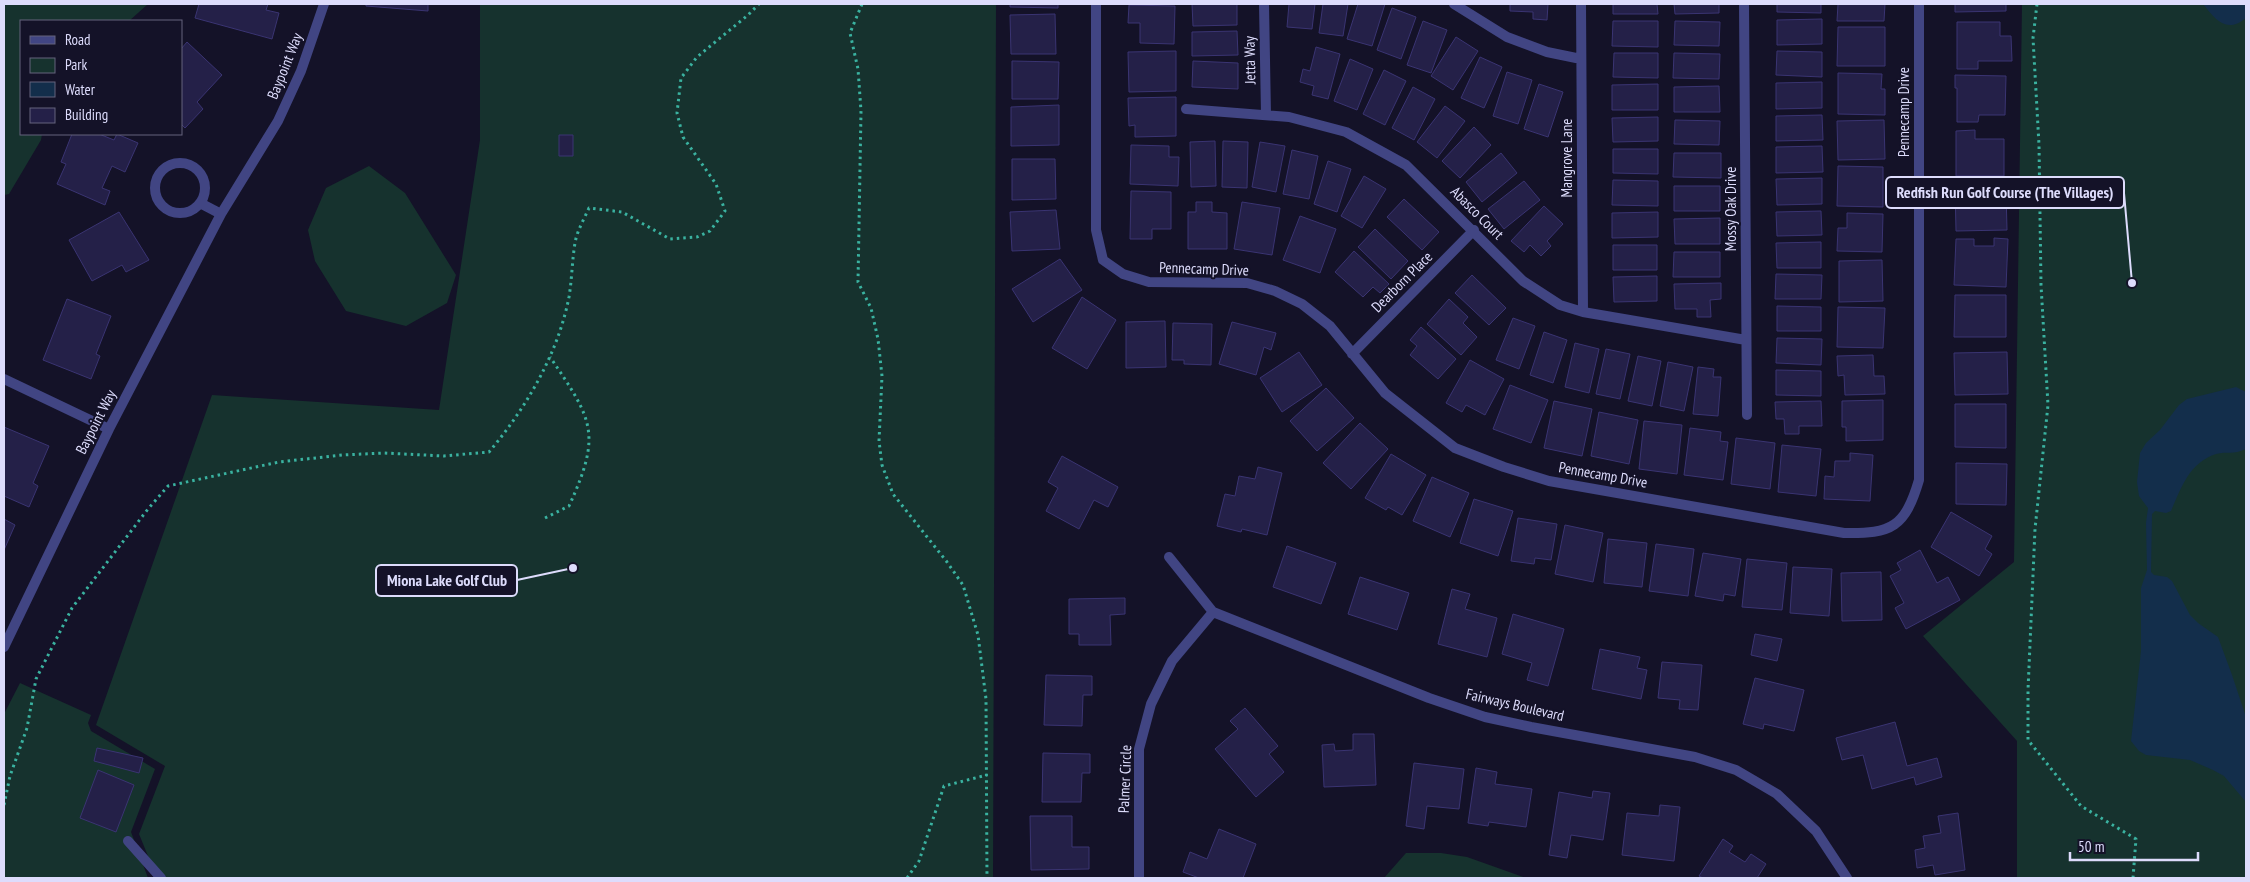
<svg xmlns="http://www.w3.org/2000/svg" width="2250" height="882" font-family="'PT Sans Narrow',sans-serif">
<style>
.green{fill:#16322e}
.water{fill:#132e4b}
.building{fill:#242048;stroke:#3a3472}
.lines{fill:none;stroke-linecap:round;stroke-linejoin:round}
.path{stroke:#3ab2a0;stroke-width:3;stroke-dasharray:2.5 4;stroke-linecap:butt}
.lane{stroke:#414583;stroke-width:10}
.street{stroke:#414583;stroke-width:10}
.labels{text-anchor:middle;stroke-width:4;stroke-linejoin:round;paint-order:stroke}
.street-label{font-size:15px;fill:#dddcfc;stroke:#141228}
.leader{fill:none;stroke:#dddcfc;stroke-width:2}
.callout-dot{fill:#dddcfc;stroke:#141228;stroke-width:2}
.callout{fill:#141228;stroke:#dddcfc;stroke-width:2}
.callout-label{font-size:16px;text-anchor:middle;font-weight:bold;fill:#dddcfc}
</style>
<rect width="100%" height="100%" fill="#141228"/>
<!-- green -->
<path class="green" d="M4 4H148L129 21H21V134H42L41 140 9 194 4 195Z
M480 4H996L993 878H157L139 834 165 766 96 725 212 395 439 410 480 140Z
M2022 4H2246V878H2017V741L1923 636 2014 562Z
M369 166 405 193 456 275 447 303 406 326 346 311 315 261 308 230 326 188Z
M20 683 91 715 88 723 91 731 155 769 131 832 148 878H4V714Z
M1406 853H1441L1467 857 1526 878H1384Z"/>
<!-- water -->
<path class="water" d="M2203 4H2246V18C2226 34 2216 20 2203 4Z
M2236 387 2246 392V449C2233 455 2227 451 2216 454 2189 463 2181 488 2171 511L2166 513 2155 511 2152 514 2151 572 2154 575 2167 577 2172 581 2190 615 2198 623 2218 637 2232 675 2246 717V802L2224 776 2213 770 2190 760 2146 755 2139 751 2131 741 2141 651V588L2147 570 2146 523 2148 508 2139 496 2137 482 2140 453 2146 443 2160 430 2179 405 2187 399Z"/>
<!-- building -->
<path class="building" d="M199 4H268L266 10 279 13 272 39 195 18Z
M366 4H428V11L366 6Z
M1010 4H1058V8L1010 7Z
M1192 4H1237V25L1193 26Z
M1289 4H1315L1312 29 1287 27Z
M1323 4H1348L1343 36 1319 33Z
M1358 4H1385L1372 46 1347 39Z
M1510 4H1548L1547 20 1533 19V12L1510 11Z
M1613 4H1657L1658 14H1613Z
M1674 4H1719V13L1675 14Z
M1777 4H1821V13L1777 12Z
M1838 4H1885L1884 21H1837Z
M1955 4H2006V11L1955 12Z
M1129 5 1175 6 1174 44 1140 43V23H1128Z
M1392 8 1416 17 1401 59 1377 50Z
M1055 14 1056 54H1011L1010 15Z
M1822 19V44L1777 45V20Z
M1423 21 1447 30 1431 73 1407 65Z
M1613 21H1658V47L1612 46Z
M1675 21 1720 22 1719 46 1674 45Z
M1957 22H2000V36H2011L2012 61H1978V69H1957Z
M1838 27H1885V66H1837Z
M1237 31 1238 55 1192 56V32Z
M1456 37 1478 51 1453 90 1431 76Z
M187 42 222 75 197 102 203 109 185 128 181 124V49Z
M1316 47 1340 54 1328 99 1312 95 1314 86 1300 82 1303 69 1310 71Z
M1176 51V91L1129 92 1128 52Z
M1777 51 1822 52V77L1776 75Z
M1614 53H1658V78L1613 77Z
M1674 53 1720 54 1719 79 1673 78Z
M1480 57 1502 67 1484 108 1461 98Z
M1350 59 1373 69 1357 110 1334 101Z
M1012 61 1059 62 1058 99H1012Z
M1193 61 1238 63V89L1192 87Z
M1384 70 1406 81 1385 125 1363 114Z
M1507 72 1532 80 1518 124 1493 116Z
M1838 73 1882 74 1881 89H1885V115L1838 114Z
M1955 75 2006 76 2005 115H1979L1978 122H1957V88H1955Z
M1822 82V108L1776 109V83Z
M1539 84 1563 92 1548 137 1524 129Z
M1658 84V110H1612V85Z
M1719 86 1720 112H1674V87Z
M1413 87 1435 99 1414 140 1392 128Z
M1176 97V136L1135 137V125L1129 126 1128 98Z
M1059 105V145L1011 146V107Z
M1445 106 1465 121 1437 158 1417 142Z
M1822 115 1823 140 1776 141V116Z
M1658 117V141L1613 142 1612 118Z
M1675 120 1720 121 1719 145 1674 144Z
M1884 120 1885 159 1838 160 1837 121Z
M1474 127 1491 145 1460 178 1442 161Z
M1975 130V139H2004V176H1956V131Z
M72 134H99L114 140 117 134 138 143 125 172 112 166 102 188 110 191 105 205 57 184 66 164 61 162Z
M559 135H573V156H559Z
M1215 141 1216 186 1191 187 1190 142Z
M1223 141 1248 142 1247 188 1222 187Z
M1260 142 1285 146 1276 192 1252 187Z
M1131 145 1169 146V157H1179L1178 186 1130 184Z
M1822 146 1823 172 1776 173V147Z
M1613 149H1658V174L1613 173Z
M1292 150 1318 156 1309 199 1283 194Z
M1501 153 1517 173 1482 202 1466 182Z
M1674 153H1721V178L1673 177Z
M1012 159H1055L1056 199 1012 200Z
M1328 161 1351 169 1337 212 1314 204Z
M1838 166 1883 167V207L1837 206Z
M1364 176 1386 189 1362 228 1341 216Z
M1822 178V204L1777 205 1776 179Z
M1613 180 1658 181V206L1612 205Z
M1524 181 1540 200 1504 229 1488 209Z
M1975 184V192L2006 191 2007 230 1956 231 1955 185Z
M1674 186H1720V211H1674Z
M1131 191 1171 192V229H1152V239H1130Z
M1404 199 1439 232 1422 250 1387 217Z
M1196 202H1212V212L1227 213V249H1188V212H1196Z
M1242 202 1280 208 1272 255 1234 249Z
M1544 206 1563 224 1547 241 1551 246 1541 256 1530 245 1524 252 1511 241Z
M1056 210 1060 249 1012 251 1010 212Z
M1821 211 1822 235 1777 236 1776 212Z
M119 212 149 260 126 272 122 265 92 281 69 240Z
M1658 212V237L1612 238V213Z
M1847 213 1883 214 1882 252 1837 251 1838 228H1847Z
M1300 216 1336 229 1320 273 1283 260Z
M1720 218V244H1675L1674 219Z
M1375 229 1408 261 1391 279 1358 247Z
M1994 238 2008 239 2006 287 1954 285 1956 239H1974V246H1994Z
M1821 242V268H1777L1776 243Z
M1613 245H1657V270H1613Z
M1354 251 1389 284 1380 293 1373 287 1363 297 1335 272Z
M1674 252H1720V277H1673Z
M1060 259 1082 290 1033 322 1012 289Z
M1882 260 1883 301 1839 302V261Z
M1776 274 1822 275 1821 299H1775Z
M1472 275 1506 308 1489 325 1455 293Z
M1657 276V301L1614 302 1613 277Z
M1721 283V299L1710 300 1711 317H1697V309H1675L1674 284Z
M1955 295H2006V337H1954Z
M1082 297 1116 320 1087 369 1052 348Z
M67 299 111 316 96 354 100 356 91 379 43 360Z
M1449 299 1468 317 1463 323 1477 337 1461 355 1427 324Z
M1777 306 1821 307V331H1777Z
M1838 307 1885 308 1883 348 1837 347Z
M1513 318 1535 326 1519 369 1496 360Z
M1165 321 1166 367 1126 368V322Z
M1232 322 1276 333 1271 350 1264 347 1256 375 1219 364Z
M1173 323 1212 324 1211 365 1184 364V360H1172Z
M1421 327 1456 359 1438 379 1410 355 1417 346 1410 340Z
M1544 332 1567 340 1553 383 1530 375Z
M1777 338 1822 339 1821 365 1776 363Z
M1575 343 1599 349 1589 393 1565 387Z
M1606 349 1630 354 1620 399 1596 394Z
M1299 352 1322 385 1282 412 1260 378Z
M2007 352 2008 394 1955 395 1954 353Z
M1873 355 1874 376H1884L1885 394 1845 395 1844 375 1838 376 1837 356Z
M1638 356 1661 361 1652 406 1628 401Z
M1470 360 1504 379 1485 415 1466 405 1462 412 1446 403Z
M1668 362 1693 367 1684 411 1660 406Z
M1698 367 1714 369 1713 377H1721L1718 416 1693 414Z
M1776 370 1821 371V396L1776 395Z
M1510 385 1548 400 1531 443 1493 429Z
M1326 388 1354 418 1317 451 1290 421Z
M1883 400V440L1846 441V427H1842V401Z
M1554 401 1592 409 1582 456 1544 448Z
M1821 401 1822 426H1799V434H1785L1784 419H1776L1775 402Z
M1955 404H2006V448L1955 447Z
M1599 412 1638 420 1629 464 1591 456Z
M1644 421 1682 425 1677 474 1639 469Z
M1360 423 1388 449 1351 489 1323 463Z
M4 427 49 446 33 483 38 486 29 507 4 496Z
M1690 428 1721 432 1720 441 1728 442 1723 480 1684 475Z
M1736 438 1775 443 1770 489 1731 484Z
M1782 445 1821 449 1816 496 1778 492Z
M1850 453 1873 455 1870 501 1824 499 1825 476 1834 477 1835 461H1850Z
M1391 454 1426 475 1402 515 1388 507 1386 510 1365 498Z
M1062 456 1118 487 1108 507 1094 500 1079 529 1046 511 1058 488 1048 482Z
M1956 463 2007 464 2006 505 1956 504Z
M1258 467 1282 473 1267 535 1242 529 1241 532 1217 526 1225 494 1235 496 1239 476 1255 479Z
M1432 477 1469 493 1450 537 1413 521Z
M1474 499 1513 511 1498 556 1460 543Z
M1951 512 1992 536 1985 549 1992 554 1979 576 1931 547Z
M1518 518 1557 524 1551 560 1535 558 1534 564 1511 561Z
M4 519 15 525 4 550Z
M1565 525 1603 533 1593 582 1555 574Z
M1608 539 1647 543 1642 587 1604 583Z
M1656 544 1694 549 1688 596 1649 591Z
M1287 546 1336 563 1321 604 1273 587Z
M1920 550 1937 583 1948 577 1960 600 1906 629 1895 608 1904 603 1890 576 1901 570 1897 563Z
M1703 553 1741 559 1735 596 1724 594 1723 601 1695 596Z
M1747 559 1787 563 1782 610 1742 607Z
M1793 567 1832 569 1829 616 1790 613Z
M1881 572 1882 620 1842 621 1841 573Z
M1360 577 1409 593 1397 630 1348 614Z
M1452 589 1470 594 1465 609 1497 618 1487 657 1438 644Z
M1125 598V614L1110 615 1111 645H1079V634H1069V599Z
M1513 614 1564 629 1548 686 1527 680 1532 663 1502 654Z
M1755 634 1782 639 1777 661 1751 655Z
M1600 649 1640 657 1637 668 1647 670 1641 699 1592 689Z
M1662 662 1702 665 1698 710 1679 709 1680 700 1658 698Z
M1046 675 1092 676V695H1083L1082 726 1044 725Z
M1755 678 1804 690 1794 731 1764 724 1763 729 1743 724Z
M1245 708 1278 746 1269 754 1284 772 1256 797 1215 749 1238 729 1230 721Z
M1895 722 1907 766 1937 758 1942 777 1916 785 1914 777 1872 789 1863 755 1842 760 1836 738Z
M1353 734H1374L1376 785 1324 787 1322 745 1334 744 1335 751 1353 750Z
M97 748 143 758 139 773 94 761Z
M1043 753 1090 754V773H1082L1081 802H1042Z
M1414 763 1464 769 1459 809 1427 806 1424 829 1406 826Z
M1476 768 1497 772 1495 784 1532 789 1526 827 1489 822 1488 826 1468 823Z
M98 770 134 785 116 832 80 818Z
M1593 791 1610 793 1603 840 1571 835 1567 858 1549 855 1559 792 1592 798Z
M1660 805 1680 807 1674 861 1622 855 1627 813 1659 816Z
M1958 813 1965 870 1935 875 1933 865 1917 868 1915 850 1925 848 1923 836 1941 833 1938 816Z
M1030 816H1072V847H1089V869L1031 870Z
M1219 829 1256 844 1243 878H1199L1183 872 1190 852 1207 859Z
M1723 839 1733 846 1729 852 1745 862 1751 854 1766 864 1757 878H1703L1699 876Z"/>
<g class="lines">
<!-- path -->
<path class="path" d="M862 4 850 33 858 69 861 111 858 282 871 308 878 339 882 376 879 441 882 465 893 494 947 562 963 585 978 635 986 699 987 878
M2037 4 2033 38 2039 145 2041 285 2048 405 2035 529 2028 690V740L2081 806 2136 839 2133 878
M545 518 569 506C602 434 593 420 550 357
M4 805 10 776 27 728 36 679 72 608 148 509 168 486 279 462 342 455 384 453 444 456 489 452C526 408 558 354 569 297 572 279 572 261 575 243 577 231 584 219 589 208L622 212 670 239 697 237 710 231 725 211 716 184 683 137 677 113 681 78 697 57 748 15 759 4
M907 878 919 861 944 786 987 775"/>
<!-- lane -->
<path class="lane" d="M128 841 161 878"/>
<!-- street -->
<path class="street" d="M1096 4V230L1103 260 1123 274 1149 282 1247 283 1275 291 1302 304 1330 326 1385 393 1455 448 1504 467 1549 481 1844 533C1892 534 1905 527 1919 480V4
M1264 4 1266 115
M1454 4 1507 37 1547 52 1581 59
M1581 4 1583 312
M1744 4 1747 415
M1186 109 1289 117 1346 132 1406 165 1523 281 1560 305 1583 312 1746 340
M155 188a25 25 0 1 1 50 0a25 25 0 1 1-50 0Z
M200 203 221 214
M1352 354 1474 230
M4 379 109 429
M1169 557 1213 612 1429 698 1485 717 1531 727 1695 757 1736 770 1777 794 1816 831 1847 878
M4 647 109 429 221 214 278 121 301 71 324 4
M1139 878V749L1151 704 1172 661 1213 612"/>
</g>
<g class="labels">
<!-- street labels -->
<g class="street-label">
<text transform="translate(1250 60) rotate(-91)" y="5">Jetta Way</text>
<text transform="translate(285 66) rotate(-68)" y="5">Baypoint Way</text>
<text transform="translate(1904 112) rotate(-90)" y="5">Pennecamp Drive</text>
<text transform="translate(1567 158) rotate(-90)" y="5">Mangrove Lane</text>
<text transform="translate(1731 209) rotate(-90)" y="5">Mossy Oak Drive</text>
<text transform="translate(1477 213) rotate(45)" y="5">Abasco Court</text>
<text transform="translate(1204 269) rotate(2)" y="5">Pennecamp Drive</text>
<text transform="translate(1402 282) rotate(-45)" y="5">Dearborn Place</text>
<text transform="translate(96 422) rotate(-63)" y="5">Baypoint Way</text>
<text transform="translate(1603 475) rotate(10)" y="5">Pennecamp Drive</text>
<text transform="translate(1515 705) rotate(13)" y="5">Fairways Boulevard</text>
<text transform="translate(1125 779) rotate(-88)" y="5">Palmer Circle</text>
</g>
</g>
<!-- callouts -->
<path class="leader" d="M2132 283L2124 193M573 568L517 580"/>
<g class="callout-dot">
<circle cx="2132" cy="283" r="5"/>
<circle cx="573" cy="568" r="5"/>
</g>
<g class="callout">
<rect x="1886" y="177" width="238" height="31" rx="5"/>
<rect x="376" y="565" width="141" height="31" rx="5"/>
</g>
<g class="callout-label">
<text x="2005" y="198">Redfish Run Golf Course (The Villages)</text>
<text x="447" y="586">Miona Lake Golf Club</text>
</g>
<!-- border -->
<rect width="2250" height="882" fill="none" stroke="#dddcfc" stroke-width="10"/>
<!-- legend -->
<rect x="20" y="20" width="162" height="115" fill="#141228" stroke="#64637d"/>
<rect x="30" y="36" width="25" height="8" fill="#414583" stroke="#64637d"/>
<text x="65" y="45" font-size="15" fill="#dddcfc">Road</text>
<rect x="30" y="58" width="25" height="15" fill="#16322e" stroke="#64637d"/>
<text x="65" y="70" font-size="15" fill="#dddcfc">Park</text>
<rect x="30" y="82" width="25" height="15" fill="#132e4b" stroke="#64637d"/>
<text x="65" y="95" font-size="15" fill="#dddcfc">Water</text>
<rect x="30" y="108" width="25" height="15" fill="#242048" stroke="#64637d"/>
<text x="65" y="120" font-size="15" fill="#dddcfc">Building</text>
<!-- scale -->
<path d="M2070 852v8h128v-8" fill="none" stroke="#dddcfc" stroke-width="2.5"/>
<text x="2078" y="852" font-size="15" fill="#dddcfc" stroke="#141228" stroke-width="4" paint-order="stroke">50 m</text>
</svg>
